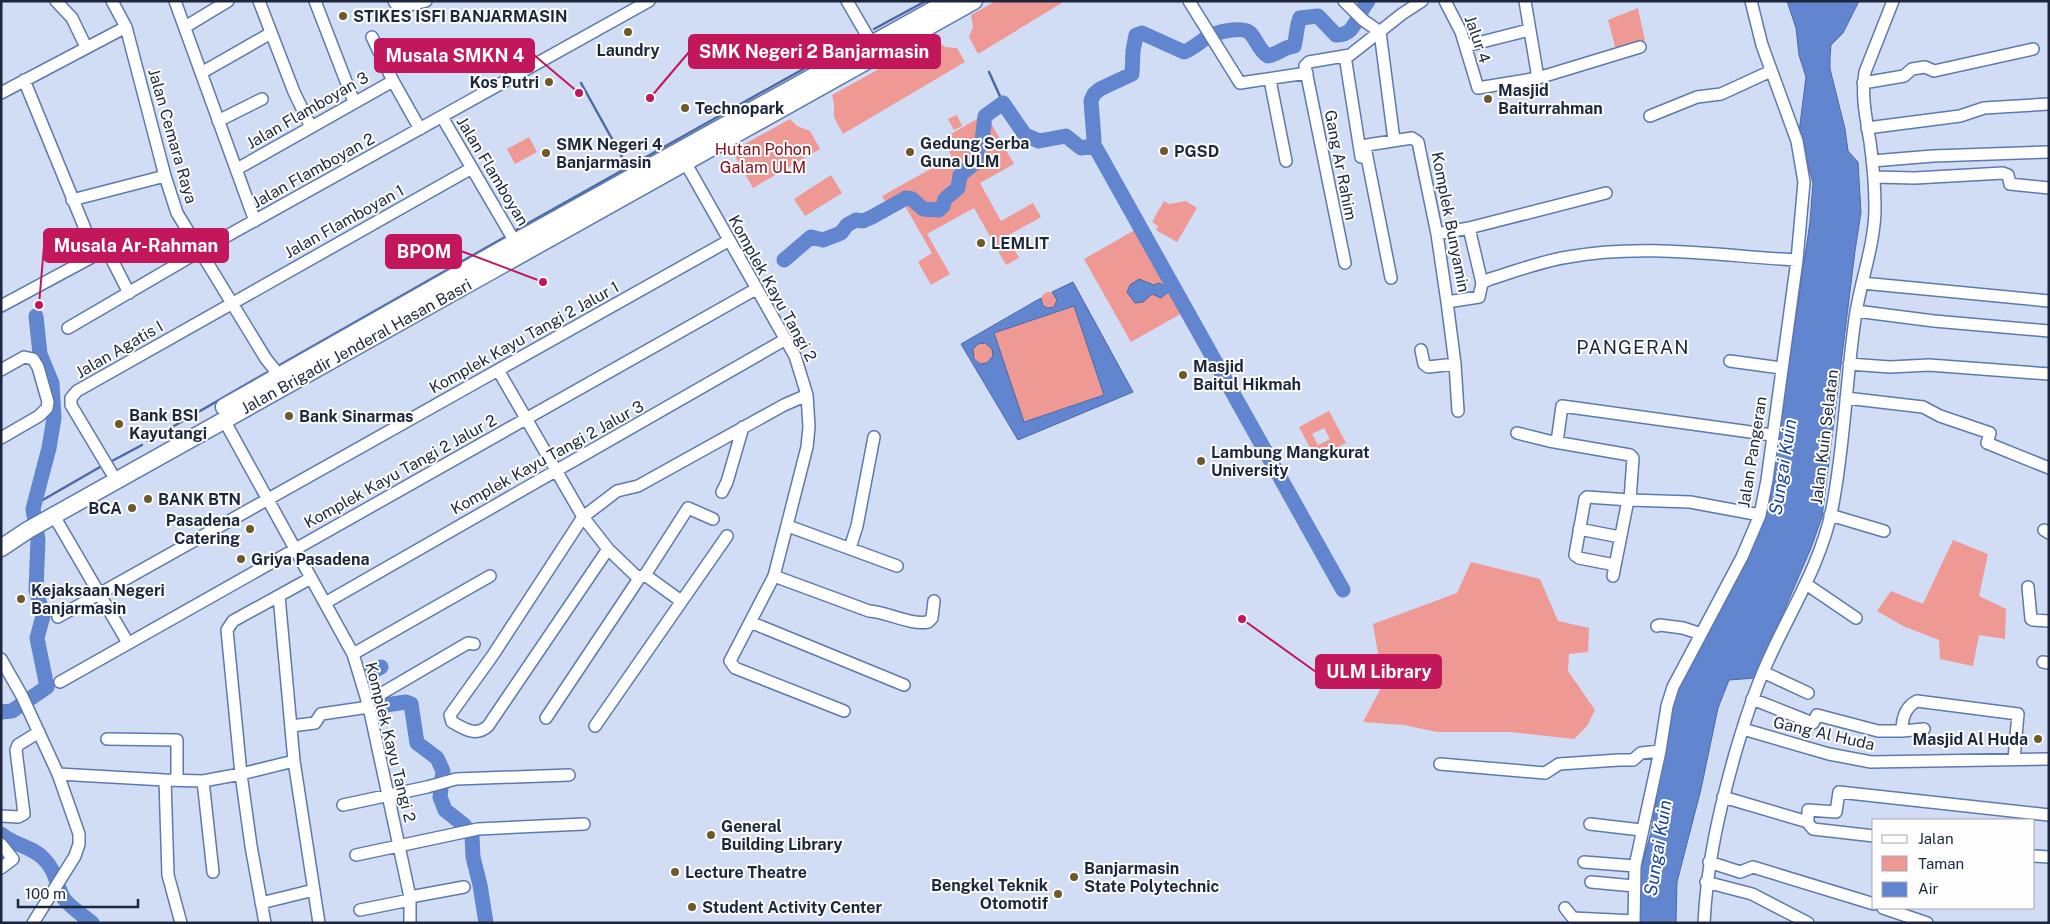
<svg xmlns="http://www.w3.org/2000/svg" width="2050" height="924" font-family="'Public Sans',sans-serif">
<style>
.green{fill:#ef9994;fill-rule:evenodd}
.water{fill:#6185cf;stroke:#4c69a3;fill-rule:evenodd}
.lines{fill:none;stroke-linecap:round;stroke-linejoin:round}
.stream{stroke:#4c69a3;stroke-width:2.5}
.river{stroke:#6185cf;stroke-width:15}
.minor-casing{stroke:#5e79ae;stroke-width:14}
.highway-casing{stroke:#5e79ae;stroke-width:19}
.minor{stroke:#fff;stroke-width:11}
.highway{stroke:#fff;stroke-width:16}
.poi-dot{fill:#705929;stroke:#fdfdfd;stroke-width:2}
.labels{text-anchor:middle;stroke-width:4;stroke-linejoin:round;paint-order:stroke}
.poi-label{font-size:16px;font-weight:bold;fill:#1c273d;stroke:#fdfdfd;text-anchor:start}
.street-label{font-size:16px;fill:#1c273d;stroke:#fdfdfd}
.park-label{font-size:16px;fill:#840e1a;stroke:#fdfdfd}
.water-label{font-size:18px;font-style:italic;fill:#1b4098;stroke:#fdfdfd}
.quarter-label{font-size:19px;letter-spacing:1px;fill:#1c273d;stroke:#fdfdfd}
.leader{fill:none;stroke:#c2185b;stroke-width:2}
.callout-dot{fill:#c2185b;stroke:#fdfdfd;stroke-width:2}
.callout{fill:#c2185b;stroke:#c2185b;stroke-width:2}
.callout-label{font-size:18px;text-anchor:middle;font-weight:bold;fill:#fff}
</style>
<rect width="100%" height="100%" fill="#d1ddf5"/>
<!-- green -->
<path class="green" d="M996 1H1065L978 54 969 37 973 27 971 15Z
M1638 8 1645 41 1616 50 1608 20Z
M935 38 945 47 957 48 965 62 843 134 834 117V104L832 95Z
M986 114 1014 164 980 183 1001 221 1033 203 1041 217 1007 236 1019 258 1006 265 974 208 927 234 950 274 931 285 918 262 932 253 905 206 892 213 882 196 952 157 942 139Z
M957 115 962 126 954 130 948 119Z
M790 119 797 126 810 131 820 149 753 188 732 151Z
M529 137 537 152 515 164 507 149Z
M831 175 842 193 805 216 794 199Z
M1164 201 1169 204 1186 201 1197 208 1177 242 1156 230 1158 226 1152 222Z
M1135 230 1184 312 1131 342 1084 259Z
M1041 300a8 8 0 1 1 16 0a8 8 0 1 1-16 0Z
M1074 306 1104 395 1023 422 993 333Z
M972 353a11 11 0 1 1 22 0a11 11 0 1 1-22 0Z
M1329 411 1346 443 1316 459 1299 427ZM1324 428 1330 439 1318 445 1312 434Z
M1953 540 1988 554 1979 596 2006 609 2005 639 1979 635 1973 666 1940 659 1939 640 1903 626 1877 611 1891 591 1923 604Z
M1471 562 1540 579 1558 621 1589 628 1588 652 1569 654 1568 671 1595 710 1587 726 1574 739 1510 732H1437L1404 725 1363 722 1383 684 1373 624 1457 593Z"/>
<!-- water -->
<path class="water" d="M1787 1H1859L1843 33 1831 45 1830 58V69L1845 129 1848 151 1858 162 1861 212 1855 251 1822 517 1811 548 1755 678 1729 680 1718 708 1701 789 1677 882 1676 923H1637L1640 873 1651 832 1672 704 1708 628 1766 518 1810 222 1813 183 1799 132 1806 77 1799 55 1796 28Z
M1139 279 1154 285 1159 283 1165 286H1169L1171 290 1161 298 1152 294 1143 302 1135 303 1127 292 1130 285Z
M1073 282 1133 392 1018 440 961 344 1041 298 1043 306 1048 308 1054 307 1057 300 1052 292ZM1074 306 1104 395 1024 422 994 333ZM985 343 992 349 993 356 987 363 980 364 974 359 973 349 978 344Z"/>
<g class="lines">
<!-- stream -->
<path class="stream" d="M874 29 926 1
M848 44 861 36
M989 72 1003 103
M581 83 627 166
M737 106 841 48
M516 230 728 111
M278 366 505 237
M148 441 266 373
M112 461 142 445
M34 505 100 467"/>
<!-- river -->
<path class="river" d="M1093 143 1343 590
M784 260 811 237 823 240 841 233 847 225 856 220 863 221 872 217 906 198 912 199 923 209 939 210 943 206 945 199 958 188 960 175 976 162 977 150 982 141 985 116 1003 103 1025 135 1039 141 1066 136 1081 148 1092 146 1094 140 1091 101 1094 94 1100 89 1132 74 1133 51 1136 35 1142 33 1184 52C1195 48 1203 38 1214 34 1222 31 1242 27 1249 32 1257 39 1258 50 1268 56 1278 54 1284 47 1294 46 1297 36 1296 27 1300 18L1318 16 1336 35C1356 36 1356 15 1368 1
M381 667 370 673 376 704 379 706 406 702 411 704 417 743 437 758 443 771 440 797 445 810 464 825 472 836 473 857 480 885 486 923
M1 712 12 711 47 687 37 638 43 616 36 590 38 540 33 509 49 448 54 418 52 383 40 354 36 316
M1 834C15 846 32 846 44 859 57 872 55 883 63 897 67 905 84 916 92 923"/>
<!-- minor casing -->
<g class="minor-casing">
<path id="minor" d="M56 1 72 18 86 47
M112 1 126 27 165 176 177 213 266 359 283 380
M175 1 255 221
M259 1 294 92 311 127
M315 1 354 102
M394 1 397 6 402 7 426 1
M847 1 872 44
M1189 1 1240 83 1307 73
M1344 1 1363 20 1380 32 1394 140
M1445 1 1461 32 1478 88 1538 78
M1525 1 1538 78 1640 47
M185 27 228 1
M372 37 393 81 420 129
M1466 46 1529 30
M1345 56 1361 157
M201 73 271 33
M24 80 95 253
M1270 80 1286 161
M1863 83 1904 76 1912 69 1925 67 1934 71 2033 49
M1 93 126 27
M1650 116 1697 97 1721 94 1771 71
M442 117 515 242
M218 121 262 99
M1867 128 1960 116 1984 108 2049 104
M1872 161 1933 156 2049 152
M685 162 795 356 807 395 809 427 807 447 774 576 730 661 735 668 844 711
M237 169 393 81
M1874 177 1915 178 2003 173 2008 175 2010 184 2049 188
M72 200 165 176
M1469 228 1482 283
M1437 234 1469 228 1606 193
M1345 263 1305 66 1309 62 1350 55 1402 14 1422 1
M1391 278 1365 147 1367 145 1412 138 1418 142 1437 234 1447 302 1479 297 1482 283 1490 279C1516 271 1542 261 1568 257 1644 243 1721 256 1797 260
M1862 283 2049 301
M1447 302 1455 364 1458 411
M1 306 105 250 108 252 129 293
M1856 311 1934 321 2049 331
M68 328 200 251 649 1
M1421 350 1424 364 1428 367 1455 364
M1730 361 1781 368
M1849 364 1890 367 1929 365 2049 374
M1 370 24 357 33 359 38 367 48 402 47 408 39 416 1 438
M498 370 583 517 608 549 635 575 640 577 645 575 681 601
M1846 398 1923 407 1940 416 1990 433 1987 443 2049 468
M224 420 353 654 369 707 410 897V923
M1517 433 1549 441 1630 455 1633 458 1630 500 1690 502 1760 515
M1557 442 1562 406 1772 435
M111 472 71 405V398L77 391 472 168
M722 492 727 482 743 427
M1830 515 1884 531
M54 516 128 643
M788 526 897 566
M1579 529 1620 537
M2044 530 2049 533
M850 548 857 526 874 437
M608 549 488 726C476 737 464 729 452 722L450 715 493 655 583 517 617 491 638 486 784 405 807 395
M1615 565 1579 558 1575 555 1585 499 1587 497 1630 500
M645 575 688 508 713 519
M774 576 869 611C888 612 909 625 928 622L932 618 934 601
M1613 576 1628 500
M1806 584 1856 618
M2028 587 2031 619 2033 620 2049 621
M279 596 294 761 319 923
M325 603 786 339
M58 617 728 241
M750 622 904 685
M1657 626 1660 625 1683 628 1701 634
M353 654 490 576
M1 659 22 696 58 774 79 834V844L75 856 33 923
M2043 662 2049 663
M1763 672 1808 693
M60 682 756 289
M1752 699 1813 723 1817 715 1878 731H1902C1902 718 1905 707 1917 701L2018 714 2014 759
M367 702 461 647 468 643 474 644
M546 718 640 577
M291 726 315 723 321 714 369 707
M595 726 727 536
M1743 729 1829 754 1871 762 2049 759
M1902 731 1924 729
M107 739 177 740V780
M1440 764 1545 773 1559 764 1619 760H1633L1641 753 1660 751
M58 774 165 780 203 781 241 774 294 761
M165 780 168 875 181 923
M203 781 213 872
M1723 797 1808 822
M343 805 427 787 456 779 569 775
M1 816 18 817 24 814 16 750 18 745 39 732
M1590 824 1641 830
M1874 836 1813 829 1808 823V810L1836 812 1839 792 2049 815
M1 844 13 859 1 868
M356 855 478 829 584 824
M2034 856 2049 857
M1584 862 1635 866
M1709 862 1740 872 1753 867 1874 904
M1591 882 1634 886
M1706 882 1752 894 1808 923
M410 897 464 887
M261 903 314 890
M1565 908 1573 918 1634 921
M1883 908 1927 923
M360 910 410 900
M265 923 251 846 241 774 227 630 233 621 311 578
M1634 923 1635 866 1660 751 1667 706 1673 687 1742 557 1760 515 1767 480 1797 260 1804 182 1797 141 1762 45 1751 1
M1704 923C1707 863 1719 811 1735 754 1744 723 1754 692 1767 663 1790 611 1821 564 1832 509 1845 444 1846 377 1856 312 1862 277 1875 242 1875 208 1875 186 1873 163 1870 142 1866 118 1861 95 1865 72L1893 1"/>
</g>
<!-- highway casing -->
<g class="highway-casing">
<path id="highway" d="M224 407 515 242 949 1
M1 548 28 530 974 1"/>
</g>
<!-- minor -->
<use href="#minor" class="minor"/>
<!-- highway -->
<use href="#highway" class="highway"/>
</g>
<!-- markers -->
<g class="poi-dot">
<circle cx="343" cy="16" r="5"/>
<circle cx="628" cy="32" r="5"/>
<circle cx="549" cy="82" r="5"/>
<circle cx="1488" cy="99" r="5"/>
<circle cx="685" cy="108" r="5"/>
<circle cx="1164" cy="151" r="5"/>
<circle cx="910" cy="152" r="5"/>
<circle cx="546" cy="153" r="5"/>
<circle cx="981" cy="243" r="5"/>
<circle cx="1183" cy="375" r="5"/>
<circle cx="289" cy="416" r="5"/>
<circle cx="119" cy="424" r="5"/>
<circle cx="1201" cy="461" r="5"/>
<circle cx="148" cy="499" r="5"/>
<circle cx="132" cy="508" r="5"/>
<circle cx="250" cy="529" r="5"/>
<circle cx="241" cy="559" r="5"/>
<circle cx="21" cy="599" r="5"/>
<circle cx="2038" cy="739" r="5"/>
<circle cx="711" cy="835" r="5"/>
<circle cx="675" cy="872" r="5"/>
<circle cx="1074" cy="877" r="5"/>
<circle cx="1058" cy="894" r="5"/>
<circle cx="692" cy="907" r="5"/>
</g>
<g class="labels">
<!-- poi labels -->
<g class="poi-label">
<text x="353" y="22">STIKES ISFI BANJARMASIN</text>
<text x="628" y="56" text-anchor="middle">Laundry</text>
<text x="539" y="88" text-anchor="end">Kos Putri</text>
<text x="1498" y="96">Masjid<tspan x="1498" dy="18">Baiturrahman</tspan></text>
<text x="695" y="114">Technopark</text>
<text x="920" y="149">Gedung Serba<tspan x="920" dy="18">Guna ULM</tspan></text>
<text x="556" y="150">SMK Negeri 4<tspan x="556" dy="18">Banjarmasin</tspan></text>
<text x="1174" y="157">PGSD</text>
<text x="991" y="249">LEMLIT</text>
<text x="1193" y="372">Masjid<tspan x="1193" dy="18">Baitul Hikmah</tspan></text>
<text x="129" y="421">Bank BSI<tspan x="129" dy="18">Kayutangi</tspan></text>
<text x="299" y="422">Bank Sinarmas</text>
<text x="1211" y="458">Lambung Mangkurat<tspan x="1211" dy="18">University</tspan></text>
<text x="158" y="505">BANK BTN</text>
<text x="122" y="514" text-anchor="end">BCA</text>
<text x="240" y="526" text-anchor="end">Pasadena<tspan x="240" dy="18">Catering</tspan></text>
<text x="251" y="565">Griya Pasadena</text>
<text x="31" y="596">Kejaksaan Negeri<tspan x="31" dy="18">Banjarmasin</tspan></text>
<text x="2028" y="745" text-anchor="end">Masjid Al Huda</text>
<text x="721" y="832">General<tspan x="721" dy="18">Building Library</tspan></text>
<text x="1084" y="874">Banjarmasin<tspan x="1084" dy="18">State Polytechnic</tspan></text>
<text x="685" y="878">Lecture Theatre</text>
<text x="1048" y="891" text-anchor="end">Bengkel Teknik<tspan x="1048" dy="18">Otomotif</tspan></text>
<text x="702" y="913">Student Activity Center</text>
</g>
<!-- street labels -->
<g class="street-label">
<text transform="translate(1478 39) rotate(71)" y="6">Jalur 4</text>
<text transform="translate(307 110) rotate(-30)" y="6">Jalan Flamboyan 3</text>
<text transform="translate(173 136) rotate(74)" y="6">Jalan Cemara Raya</text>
<text transform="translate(1341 165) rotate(79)" y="6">Gang Ar Rahim</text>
<text transform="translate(313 170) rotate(-29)" y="6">Jalan Flamboyan 2</text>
<text transform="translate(493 171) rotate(59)" y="6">Jalan Flamboyan</text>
<text transform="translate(344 221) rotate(-29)" y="6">Jalan Flamboyan 1</text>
<text transform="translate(1451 222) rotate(79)" y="6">Komplek Bunyamin</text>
<text transform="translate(773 288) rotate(61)" y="6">Komplek Kayu Tangi 2</text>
<text transform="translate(524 337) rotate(-29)" y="6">Komplek Kayu Tangi 2 Jalur 1</text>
<text transform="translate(356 346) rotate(-29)" y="6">Jalan Brigadir Jenderal Hasan Basri</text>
<text transform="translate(119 349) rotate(-30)" y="6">Jalan Agatis I</text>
<text transform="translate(1824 437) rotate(-83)" y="6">Jalan Kuin Selatan</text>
<text transform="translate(1752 452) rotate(-81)" y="6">Jalan Pangeran</text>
<text transform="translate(547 457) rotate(-29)" y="6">Komplek Kayu Tangi 2 Jalur 3</text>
<text transform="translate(400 471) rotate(-29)" y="6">Komplek Kayu Tangi 2 Jalur 2</text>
<text transform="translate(1824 733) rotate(13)" y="6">Gang Al Huda</text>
<text transform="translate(391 742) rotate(76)" y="6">Komplek Kayu Tangi 2</text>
</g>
<!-- park labels -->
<g class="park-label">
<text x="763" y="155">Hutan Pohon<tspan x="763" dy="18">Galam ULM</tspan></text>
</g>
<!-- water labels -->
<g class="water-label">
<text transform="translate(1783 467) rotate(-81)" y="6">Sungai Kuin</text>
<text transform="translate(1658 848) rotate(-81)" y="6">Sungai Kuin</text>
</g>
<!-- quarter labels -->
<g class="quarter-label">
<text x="1633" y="354">PANGERAN</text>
</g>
</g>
<!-- callouts -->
<path class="leader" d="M650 98L689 52M579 93L534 55M39 305L44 246M543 282L461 251M1242 619L1316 672"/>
<g class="callout-dot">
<circle cx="650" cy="98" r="5"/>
<circle cx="579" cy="93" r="5"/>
<circle cx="39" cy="305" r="5"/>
<circle cx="543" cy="282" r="5"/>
<circle cx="1242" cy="619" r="5"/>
</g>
<g class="callout">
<rect x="689" y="35" width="251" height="33" rx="5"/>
<rect x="375" y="39" width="159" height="33" rx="5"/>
<rect x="44" y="229" width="184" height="33" rx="5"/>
<rect x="386" y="235" width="75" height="33" rx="5"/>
<rect x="1316" y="655" width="125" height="33" rx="5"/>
</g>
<g class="callout-label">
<text x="814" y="58">SMK Negeri 2 Banjarmasin</text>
<text x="455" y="62">Musala SMKN 4</text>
<text x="136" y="252">Musala Ar-Rahman</text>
<text x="424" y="258">BPOM</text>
<text x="1379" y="678">ULM Library</text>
</g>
<!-- border -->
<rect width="2050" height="924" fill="none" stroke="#1c273d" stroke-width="5"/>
<!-- legend -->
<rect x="1872" y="819" width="162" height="90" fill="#fdfdfd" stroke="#a3a7b0"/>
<rect x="1882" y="835" width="25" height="8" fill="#ffffff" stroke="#a3a7b0"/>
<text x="1918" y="844" font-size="15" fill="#1c273d">Jalan</text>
<rect x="1882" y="856" width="25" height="15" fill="#ef9994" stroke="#a3a7b0"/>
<text x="1918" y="869" font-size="15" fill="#1c273d">Taman</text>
<rect x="1882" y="882" width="25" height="15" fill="#6185cf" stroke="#a3a7b0"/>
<text x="1918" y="894" font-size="15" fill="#1c273d">Air</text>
<!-- scale -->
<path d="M18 899v8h120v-8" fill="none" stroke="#1c273d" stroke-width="2.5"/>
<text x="25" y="899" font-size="15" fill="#1c273d" stroke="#fdfdfd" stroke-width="4" paint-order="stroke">100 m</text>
</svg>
